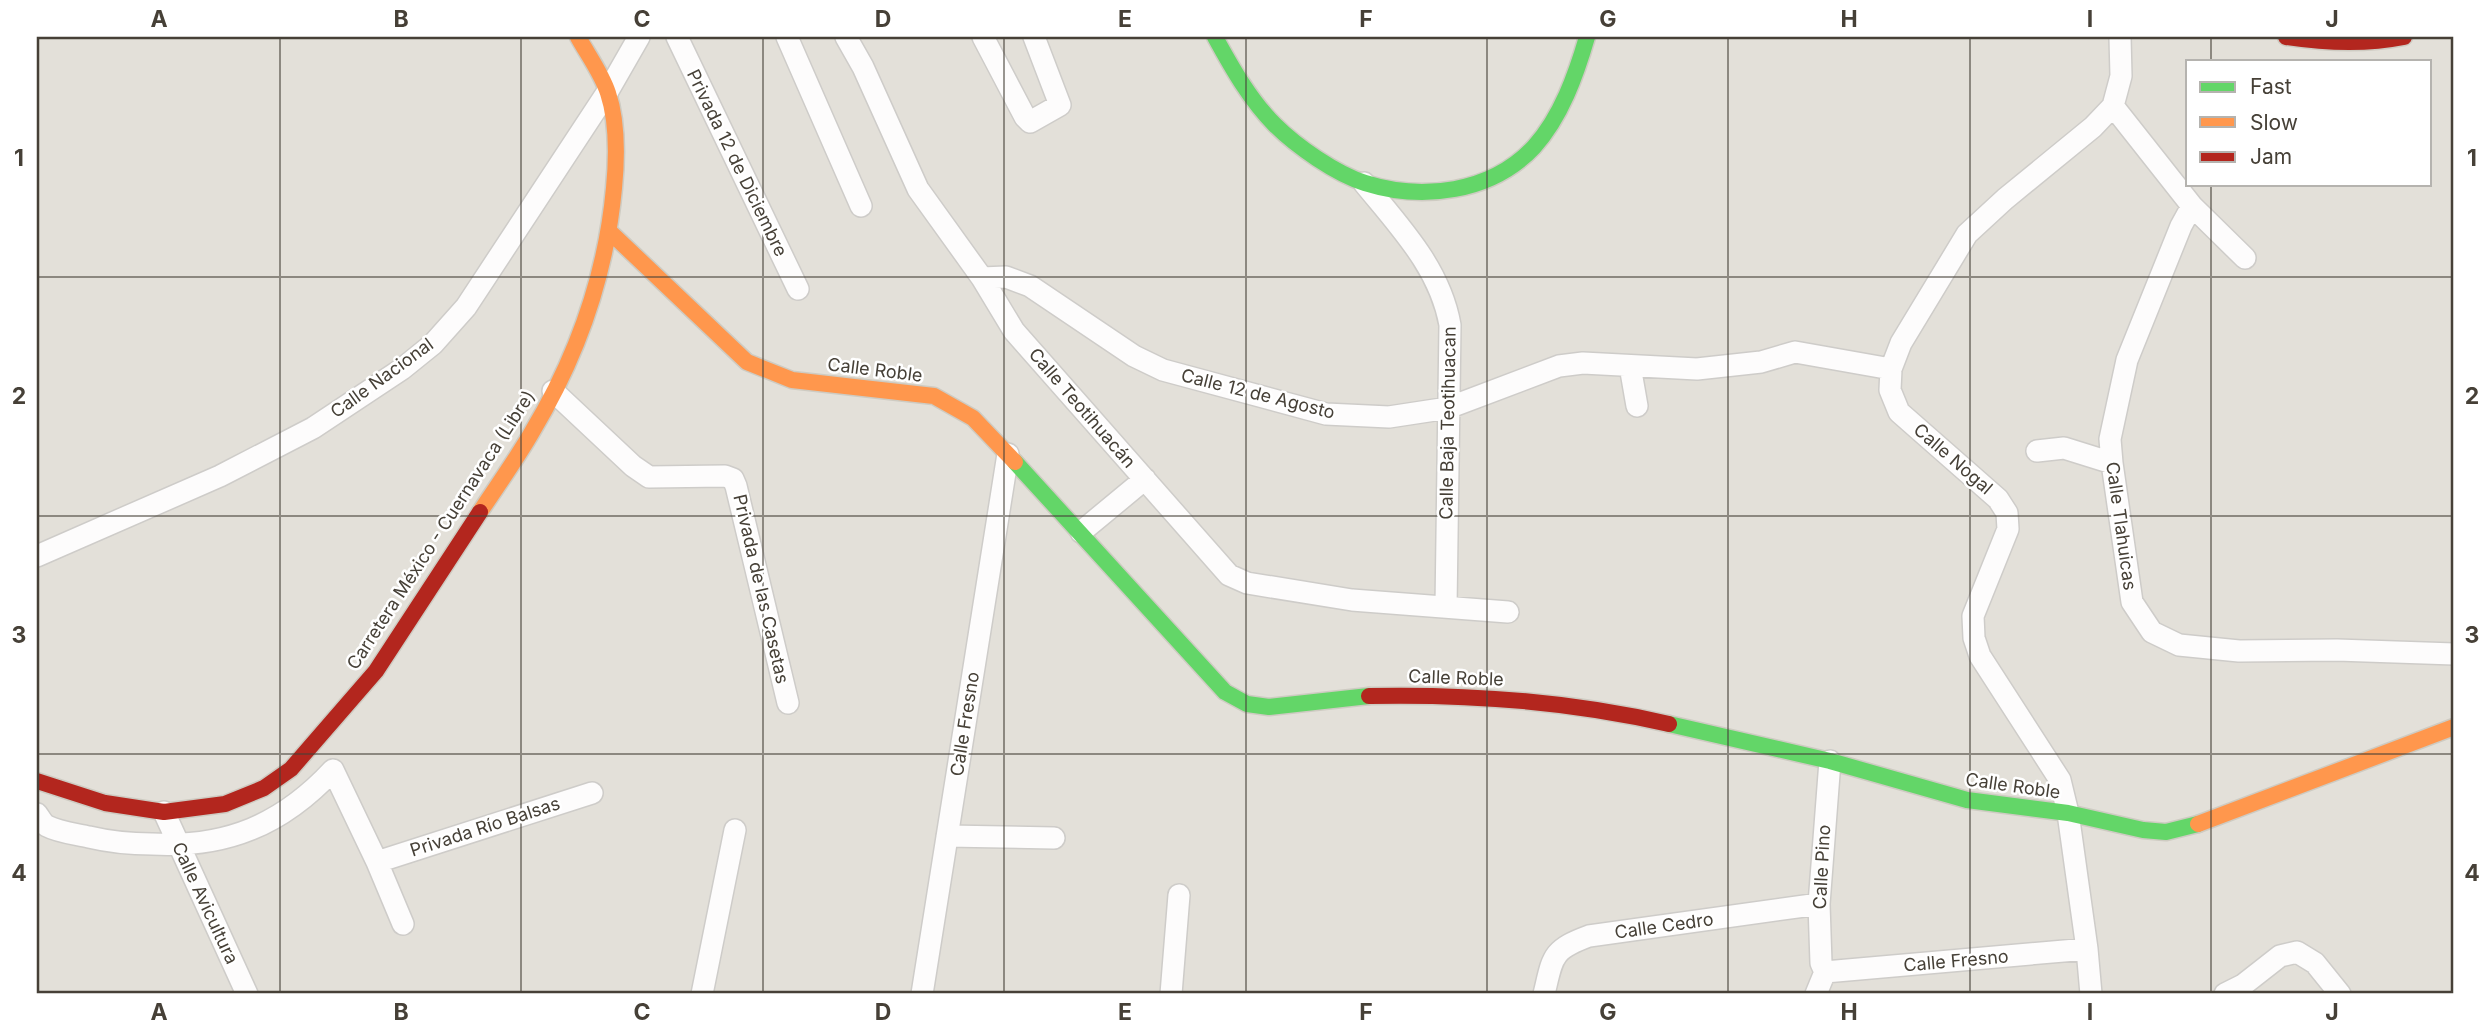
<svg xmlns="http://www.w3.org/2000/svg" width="2491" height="1031" font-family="Inter,sans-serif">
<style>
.residential{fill:#e3e0d9;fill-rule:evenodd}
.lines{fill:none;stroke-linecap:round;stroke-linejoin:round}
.street-casing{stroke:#ceccc9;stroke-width:24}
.fast-casing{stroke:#cecbc2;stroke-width:19}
.slow-casing{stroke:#cecbc2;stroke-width:19}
.jam-casing{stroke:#cecbc2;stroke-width:19}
.street{stroke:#fdfcfc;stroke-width:21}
.fast{stroke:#63d668;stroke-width:16}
.slow{stroke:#ff974d;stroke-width:16}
.jam{stroke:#b3261e;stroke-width:16}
.grid{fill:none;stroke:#464037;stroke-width:2;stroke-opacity:0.55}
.labels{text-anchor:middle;stroke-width:5;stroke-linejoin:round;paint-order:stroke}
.street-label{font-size:18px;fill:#464037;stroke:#fff}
.neatline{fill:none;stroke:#464037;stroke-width:2.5}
.grid-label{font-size:23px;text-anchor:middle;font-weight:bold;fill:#464037}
</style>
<rect width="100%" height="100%" fill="#f0eeeb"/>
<!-- residential -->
<path class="residential" d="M37 37H2454V994H37ZM2188 61H2430V184H2188Z"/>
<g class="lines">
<!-- street casing -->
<g class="street-casing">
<path id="street" d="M677 37 798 289
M787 37 861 206
M846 37 863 67 918 189 982 278 1014 331 1229 575 1247 583 1352 600 1508 612
M983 37 1025 117 1030 122 1060 105 1034 37
M2113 106 2192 206 2245 258
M1364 183C1399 226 1440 268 1450 325L1446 607
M2192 206 2181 226 2127 360 2110 439 2112 463 2132 602 2152 632 2179 645 2239 651 2337 650 2454 654
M982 278 1006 277 1030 286 1134 356 1163 370 1326 414 1389 417 1448 408 1559 366 1583 363 1697 369 1761 362 1795 352 1891 369
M1630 366 1637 406
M553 391 633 466 649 477 725 476 733 479 736 486 788 703
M2037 451 2064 448 2112 463
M1081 532 1145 479
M37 556 220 476 313 428 402 369 433 344 466 307 608 91 639 37
M164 812 247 994
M37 814C40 818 43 824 47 826 58 832 76 834 89 837 110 842 130 844 152 844 226 848 282 825 333 770L377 862 403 924
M947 836 1054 838
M377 862 592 793
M1825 972 2087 949
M1825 972 1821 963 1819 904 1830 761
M702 994 735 830
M922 994 1008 454
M1171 994 1179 895
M1544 994C1553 957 1551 950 1589 936L1819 904
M1816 994 1825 972
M2091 994 2087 949 2068 813 2060 780 1980 656 1974 638 1973 616 2008 529 2007 513 1998 499 1899 412 1890 390 1891 369 1901 343 1967 234 2005 199 2093 127 2113 106 2121 76 2120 37
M2225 994 2243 985 2280 956 2297 952 2315 963 2340 994"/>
</g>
<!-- fast casing -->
<g class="fast-casing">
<path id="fast" d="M1215 37C1232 68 1250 100 1275 125 1296 146 1336 174 1365 183 1422 201 1491 193 1534 147 1561 117 1576 75 1587 37
M1015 462 1225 692 1247 704 1269 707 1369 696
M1669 724 1830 761 1967 800 2068 813 2143 830 2166 832 2198 824"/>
</g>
<!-- slow casing -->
<g class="slow-casing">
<path id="slow" d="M610 232 747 362 792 380 934 396 973 418 1015 462
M480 512C497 486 516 460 532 432 577 357 606 275 614 188 617 157 618 123 608 93 602 74 588 55 578 37
M2198 824 2454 727"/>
</g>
<!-- jam casing -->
<g class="jam-casing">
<path id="jam" d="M2286 37C2326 43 2364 45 2404 37
M1369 696C1470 694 1570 701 1669 724
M37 781 105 803 164 812 225 804 264 788 291 769 376 671 480 512"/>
</g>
<!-- street -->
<use href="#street" class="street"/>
<!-- fast -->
<use href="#fast" class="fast"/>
<!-- slow -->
<use href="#slow" class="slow"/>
<!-- jam -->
<use href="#jam" class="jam"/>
</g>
<!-- grid -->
<path class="grid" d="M280 37V994M521 37V994M763 37V994M1004 37V994M1246 37V994M1487 37V994M1728 37V994M1970 37V994M2211 37V61M2211 184V994M37 277H2454M37 516H2454M37 754H2454"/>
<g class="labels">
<!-- street labels -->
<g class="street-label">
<text transform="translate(737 163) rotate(64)" y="6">Privada 12 de Diciembre</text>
<text transform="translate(875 370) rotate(7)" y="6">Calle Roble</text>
<text transform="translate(382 378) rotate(-36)" y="6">Calle Nacional</text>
<text transform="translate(1258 394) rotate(14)" y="6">Calle 12 de Agosto</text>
<text transform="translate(1082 408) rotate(49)" y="6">Calle Teotihuacán</text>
<text transform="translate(1448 423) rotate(-89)" y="6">Calle Baja Teotihuacan</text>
<text transform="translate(1953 459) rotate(41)" y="6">Calle Nogal</text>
<text transform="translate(2121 526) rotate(82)" y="6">Calle Tlahuicas</text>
<text transform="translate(441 530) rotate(-57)" y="6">Carretera México - Cuernavaca (Libre)</text>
<text transform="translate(761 589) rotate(77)" y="6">Privada de las Casetas</text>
<text transform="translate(1456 678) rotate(2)" y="6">Calle Roble</text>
<text transform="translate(965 724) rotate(-81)" y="6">Calle Fresno</text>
<text transform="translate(2013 786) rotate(8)" y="6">Calle Roble</text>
<text transform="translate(485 827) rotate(-18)" y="6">Privada Río Balsas</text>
<text transform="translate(1822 867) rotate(-87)" y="6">Calle Pino</text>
<text transform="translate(205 903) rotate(65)" y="6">Calle Avicultura</text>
<text transform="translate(1664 926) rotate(-8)" y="6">Calle Cedro</text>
<text transform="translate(1956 961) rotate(-5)" y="6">Calle Fresno</text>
</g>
</g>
<!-- border -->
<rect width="2491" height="1031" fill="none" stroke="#ffffff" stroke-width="77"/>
<!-- legend -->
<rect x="2186" y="60" width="245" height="126" fill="#ffffff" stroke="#b5b3af" stroke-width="2"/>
<rect x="2200" y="82" width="35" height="10" fill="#63d668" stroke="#b5b3af" stroke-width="2"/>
<text x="2250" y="94" font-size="21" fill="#464037">Fast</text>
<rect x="2200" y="117" width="35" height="10" fill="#ff974d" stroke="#b5b3af" stroke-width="2"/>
<text x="2250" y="130" font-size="21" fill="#464037">Slow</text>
<rect x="2200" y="152" width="35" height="10" fill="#b3261e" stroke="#b5b3af" stroke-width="2"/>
<text x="2250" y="164" font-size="21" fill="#464037">Jam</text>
<rect x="38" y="38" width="2414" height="954" class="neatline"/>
<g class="grid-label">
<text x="159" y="27">A</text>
<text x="401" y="27">B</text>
<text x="642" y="27">C</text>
<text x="883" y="27">D</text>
<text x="1125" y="27">E</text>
<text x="1366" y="27">F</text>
<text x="1608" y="27">G</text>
<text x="1849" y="27">H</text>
<text x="2090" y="27">I</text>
<text x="2332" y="27">J</text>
<text x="19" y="166">1</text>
<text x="2472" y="166">1</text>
<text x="19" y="404">2</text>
<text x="2472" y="404">2</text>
<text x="19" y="643">3</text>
<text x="2472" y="643">3</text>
<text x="19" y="881">4</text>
<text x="2472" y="881">4</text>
<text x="159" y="1020">A</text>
<text x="401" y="1020">B</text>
<text x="642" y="1020">C</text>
<text x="883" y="1020">D</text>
<text x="1125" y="1020">E</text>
<text x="1366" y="1020">F</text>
<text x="1608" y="1020">G</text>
<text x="1849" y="1020">H</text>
<text x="2090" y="1020">I</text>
<text x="2332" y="1020">J</text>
</g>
</svg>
